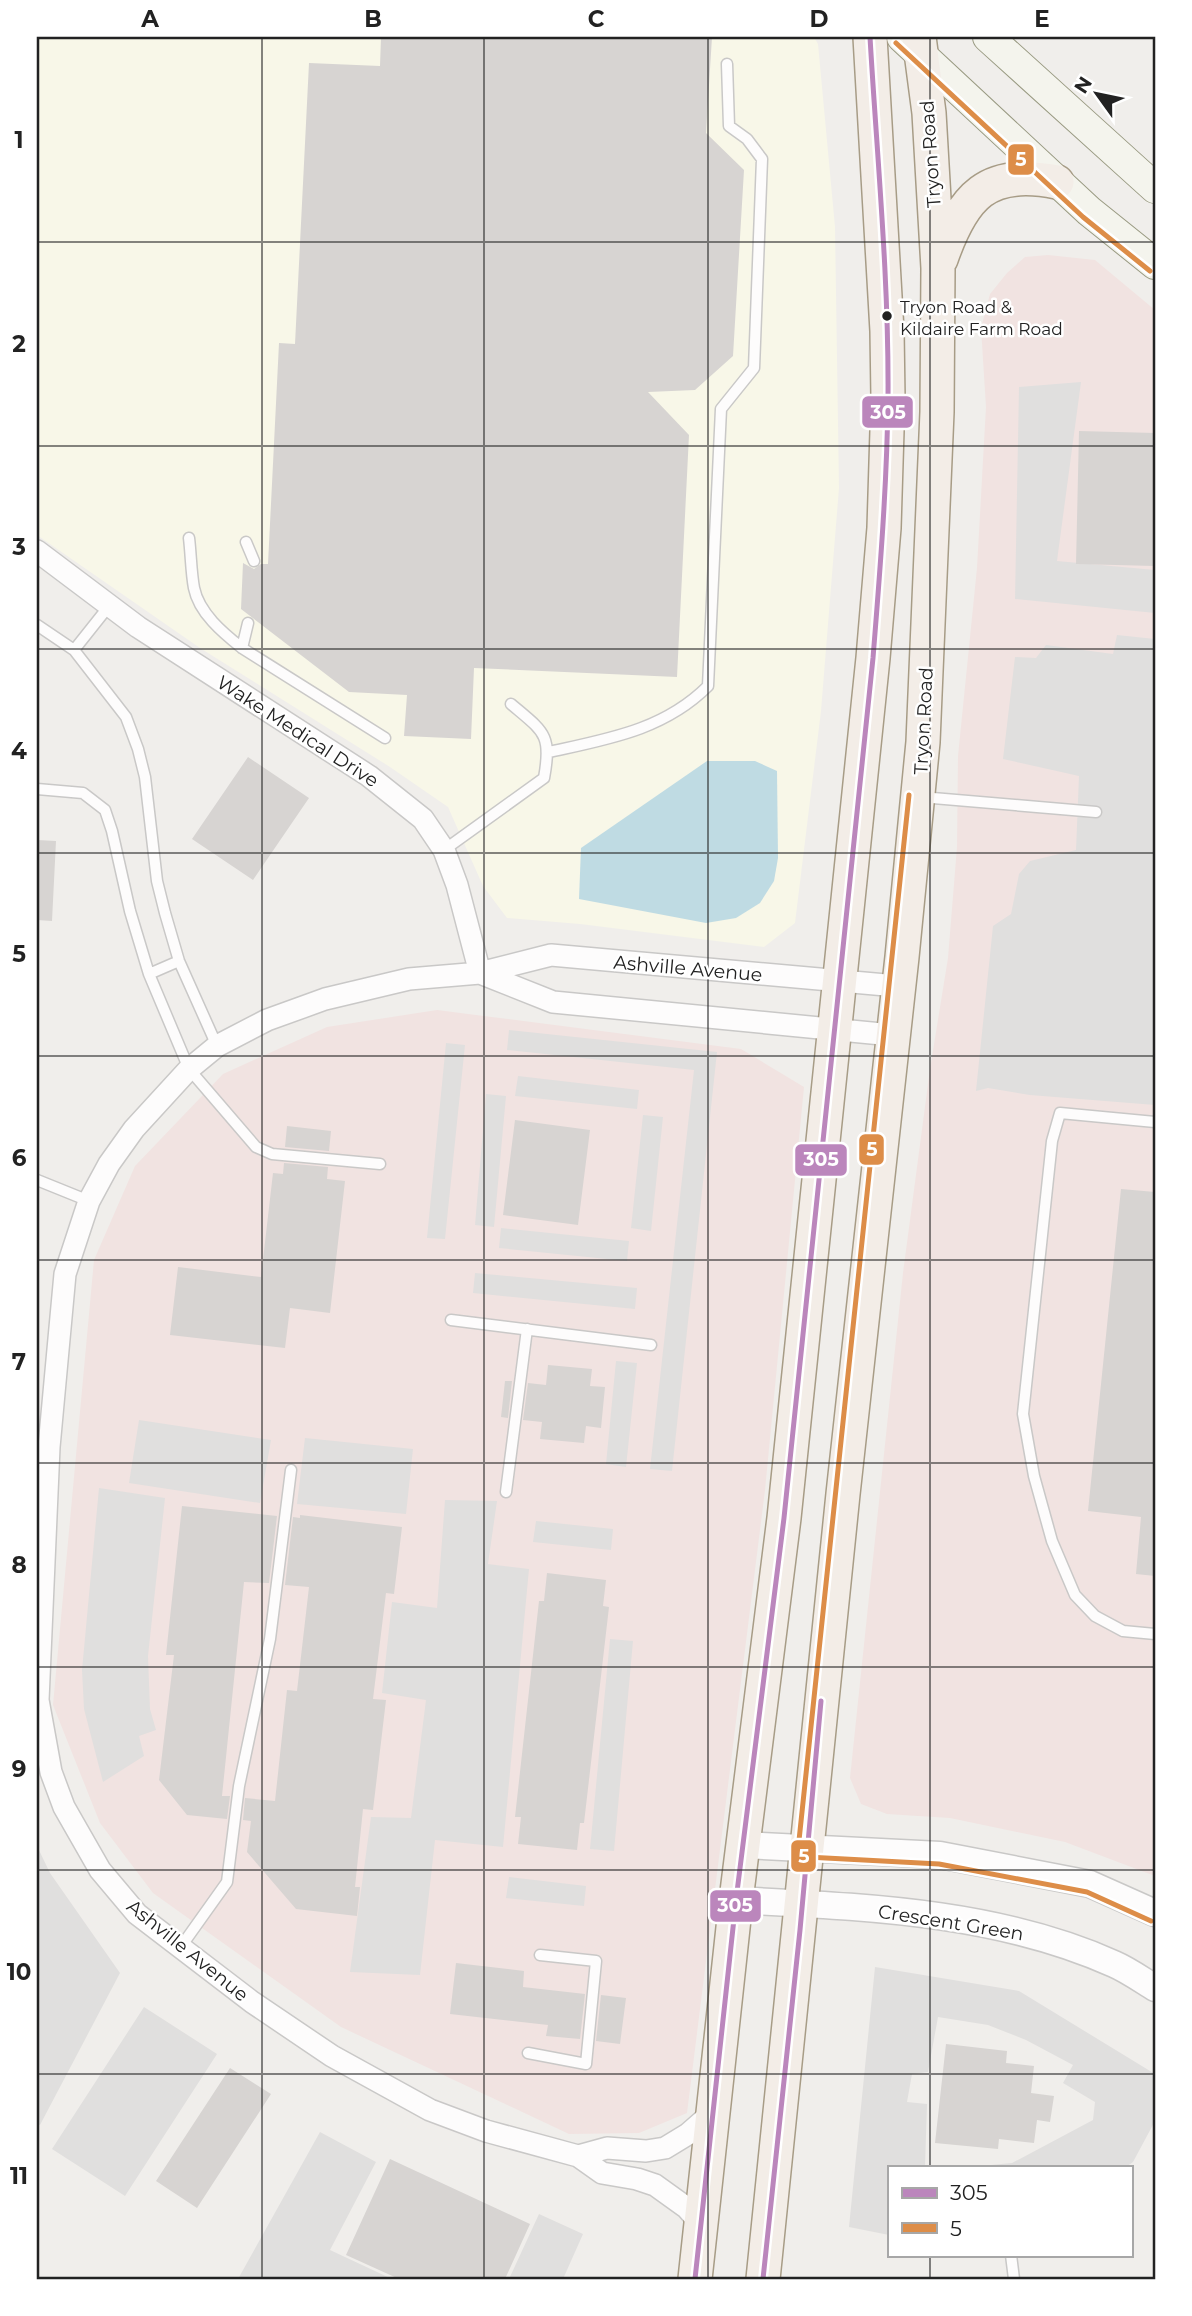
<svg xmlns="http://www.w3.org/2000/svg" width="1192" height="2316" font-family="Montserrat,sans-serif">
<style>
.commercial{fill:#f1e3e1}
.education{fill:#f8f7e8}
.parking{fill:#e0dfde}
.water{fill:#bfdbe3}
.building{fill:#d7d4d2}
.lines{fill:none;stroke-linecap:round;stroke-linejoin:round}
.service-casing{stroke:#c9c8c7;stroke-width:13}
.minor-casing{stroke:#c9c8c7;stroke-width:24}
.tertiary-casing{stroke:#c9c8c7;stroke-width:29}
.secondary-casing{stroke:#999a82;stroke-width:32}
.primary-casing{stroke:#a79c86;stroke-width:36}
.service{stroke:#fdfcfc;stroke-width:10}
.minor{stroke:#fdfcfc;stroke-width:21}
.tertiary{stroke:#fdfcfc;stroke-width:26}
.secondary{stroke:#f4f4ed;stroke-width:30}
.primary{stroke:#f3ede7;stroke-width:33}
.bus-1-casing{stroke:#fff;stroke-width:10}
.bus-2-casing{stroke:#fff;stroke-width:10}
.bus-1{stroke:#bb86bc;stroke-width:5}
.bus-2{stroke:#dd8d48;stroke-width:5}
.grid{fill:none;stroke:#222;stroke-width:2;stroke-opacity:0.55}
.bus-dot{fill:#222;stroke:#fff;stroke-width:2.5}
.labels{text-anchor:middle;stroke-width:5;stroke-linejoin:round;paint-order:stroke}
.bus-label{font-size:17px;fill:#222;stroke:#fff;text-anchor:start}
.street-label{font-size:19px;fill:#222;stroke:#fff}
.line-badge{stroke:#fff;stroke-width:2.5}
.badge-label{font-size:19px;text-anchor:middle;font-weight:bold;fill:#fff}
.neatline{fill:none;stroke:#222;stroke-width:2.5}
.grid-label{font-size:23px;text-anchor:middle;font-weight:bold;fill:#222}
</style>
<rect width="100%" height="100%" fill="#f0eeeb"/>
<!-- commercial -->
<path class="commercial" d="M1048 255 1095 260 1155 310V1876L1065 1842 950 1818 887 1814 861 1804 850 1778 903 1273 930 1069 948 958 957 847 958 756 977 568 986 407 981 328 990 294 1007 273 1025 257Z
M437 1010 741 1049 804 1087 765 1490 687 2113 639 2133 569 2134 341 2027 153 1893 100 1823 53 1705 94 1260 135 1166 223 1074 327 1027Z"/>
<!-- education -->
<path class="education" d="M37 37H814L818 44 835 227 839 488 821 711 795 923 764 947 580 924 507 918 483 886 448 807 390 767 200 648 37 535Z"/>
<!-- parking -->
<path class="parking" d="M1081 382 1057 561 1155 570V613L1015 599 1019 387Z
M1117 635 1155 639V1105L1030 1095 988 1088 976 1091 993 926 1011 914 1019 874 1030 861 1076 850 1079 776 1003 759 1015 657 1036 658 1046 645 1113 654Z
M509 1030 717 1052 672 1471 650 1469 694 1070 507 1050Z
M446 1043 465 1045 445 1239 427 1238Z
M518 1076 639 1090 637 1109 515 1096Z
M486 1094 506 1096 494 1227 475 1225Z
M643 1115 663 1117 651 1231 631 1228Z
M501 1228 629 1241 627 1261 499 1248Z
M475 1273 637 1288 635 1309 473 1293Z
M616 1361 637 1363 626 1467 606 1464Z
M139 1420 271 1440 260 1503 129 1483Z
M305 1438 413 1449 406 1514 297 1504Z
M99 1488 165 1498 148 1656 150 1709 156 1730 139 1736 144 1756 103 1782 84 1709 82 1670Z
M445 1500 497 1501 488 1564 529 1569 503 1847 435 1840 420 1975 350 1972 371 1817 411 1818 426 1700 382 1693 392 1602 437 1608Z
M536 1521 613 1529 611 1550 533 1542Z
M610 1639 633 1641 614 1851 590 1849Z
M37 1846 50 1873 120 1973 40 2125 37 2124Z
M509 1877 586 1886 584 1906 506 1898Z
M875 1967 1019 1991 1155 2074V2121L1133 2162 1126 2167H970L1012 2163 1093 2120 1095 2102 1063 2083 1073 2065 1026 2040 988 2025 938 2017 928 2072 912 2074 907 2102 927 2104 925 2167H889V2235L849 2227Z
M144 2007 217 2054 125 2196 52 2149Z
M320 2132 376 2162 330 2250 392 2279H238Z
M539 2214 583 2234 563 2279H509Z"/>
<!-- water -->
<path class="water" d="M707 761H755L777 771 778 858 774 881 760 903 736 918 706 923 579 899 581 848Z"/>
<!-- building -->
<path class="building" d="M381 37H712L706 133 744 170 733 356 695 390 648 392 689 435 677 677 474 668 471 739 404 736 407 695 349 692 241 609 243 563 254 569 261 564H268L279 343 295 344 309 63 380 66Z
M1079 431 1155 433V566L1076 564Z
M248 757 309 798 253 880 192 839Z
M37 840 56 841 52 921 37 920Z
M515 1120 590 1130 578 1225 503 1215Z
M287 1126 331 1131 329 1151 285 1147Z
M284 1163 328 1167 327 1179 345 1181 330 1313 290 1308 285 1348 170 1335 178 1267 261 1277 273 1173 283 1174Z
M1121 1189 1155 1192V1576L1136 1574 1141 1517 1088 1511Z
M548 1365 592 1369 590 1386 605 1387 601 1428 586 1426 584 1443 540 1439 542 1422 523 1420 528 1383 546 1385Z
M505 1381H512L508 1418 501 1417Z
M182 1506 277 1516 269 1583 244 1582 222 1796H230L227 1819 187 1815 159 1780 174 1655H166Z
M300 1515 402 1527 394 1594 386 1593 373 1699 386 1700 373 1810 363 1809 355 1887H360L357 1916 296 1909 247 1852 251 1821 243 1820 245 1798 275 1801 287 1690 297 1691 309 1587 285 1585 293 1517 300 1518Z
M547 1573 606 1580 603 1606 609 1607 584 1823H580L577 1850 518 1844 521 1817H515L539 1601H544Z
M456 1963 524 1971 523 1987 585 1994 580 2039 546 2036 548 2025 450 2014Z
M601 1995 626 1998 620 2044 596 2041Z
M946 2044 1007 2051 1006 2063 1034 2066 1031 2093 1054 2096 1050 2122 1037 2120 1034 2143 999 2139 998 2149 935 2143Z
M230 2068 271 2094 197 2208 156 2181Z
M390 2159 530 2224 505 2279H399L346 2255Z"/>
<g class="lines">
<!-- service casing -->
<g class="service-casing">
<path id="service" d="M189 538C191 554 191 572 194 588 199 613 223 633 242 648L385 738
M246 542 254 561
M37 625 74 650 126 717 138 749 145 777 157 881 165 913 179 961 217 1046
M242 648 248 623
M74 650 109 606
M549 752C608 739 664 730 708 686L721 409 754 368 762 159 747 139 729 126 727 64
M37 789 83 793 105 810 112 831 130 911 149 974 189 1069 256 1147 272 1154 380 1164
M921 797 1096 812
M444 850 544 778C552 734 544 732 511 704
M149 974 179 961
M1155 1122 1060 1113 1052 1141 1023 1414 1034 1476 1052 1541 1075 1595 1095 1616 1123 1631 1155 1634
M37 1180 89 1201
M451 1320 651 1345
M506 1492 527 1329
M180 1948 227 1882 239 1786 270 1639 291 1470
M528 2053 586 2064 596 1961 540 1955
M1011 2255 1014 2279"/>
</g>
<!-- minor casing -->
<g class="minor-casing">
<path id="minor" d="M37 551 138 627 369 776 423 819 444 850 457 885 480 973
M480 973 553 1002 892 1035
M578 2156 607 2148 646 2151 665 2148 688 2134 712 2113
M701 2224 687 2208 655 2185 637 2179 602 2173 578 2156 486 2131 430 2110 332 2056 252 2002 137 1914 100 1870 64 1807 51 1772 38 1700 49 1447 65 1274 89 1201 109 1164 134 1129 189 1069 217 1046 267 1020 325 999 409 979 480 973 551 955 897 986"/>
</g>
<!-- tertiary casing -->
<g class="tertiary-casing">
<path id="tertiary" d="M743 1845 940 1855 1090 1884 1155 1913
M736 1900C863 1907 996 1911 1114 1964 1128 1970 1142 1980 1155 1988"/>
</g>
<!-- secondary casing -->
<g class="secondary-casing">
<path id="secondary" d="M902 37 1089 211 1155 264
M988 37 1155 188"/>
</g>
<!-- primary casing -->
<g class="primary-casing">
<path id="primary" d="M941 259C963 196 987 168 1057 182
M695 2279 736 1900 784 1518 873 658 884 528 888 398 887 331 870 37
M763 2279 843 1494 902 957 923 742 937 412 938 268 929 113 919 37"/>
</g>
<!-- service -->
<use href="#service" class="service"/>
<!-- minor -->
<use href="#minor" class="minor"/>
<!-- tertiary -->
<use href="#tertiary" class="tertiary"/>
<!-- secondary -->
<use href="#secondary" class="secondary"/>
<!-- primary -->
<use href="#primary" class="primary"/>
<!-- bus-1 casing -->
<g class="bus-1-casing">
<path id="bus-1" d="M695 2279 736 1900 784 1518 873 658C880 571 887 485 888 398 889 278 877 157 870 37
M763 2279 800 1930 821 1701"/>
</g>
<!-- bus-2 casing -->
<g class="bus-2-casing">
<path id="bus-2" d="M896 43 1083 217 1150 271
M909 795 798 1850 801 1855 807 1857 939 1864 1087 1892 1151 1921"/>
</g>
<!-- bus-1 -->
<use href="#bus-1" class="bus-1"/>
<!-- bus-2 -->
<use href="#bus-2" class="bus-2"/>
</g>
<!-- grid -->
<path class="grid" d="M262 37V2279M484 37V2279M708 37V2279M930 37V2167M37 242H1155M37 446H1155M37 649H1155M37 853H1155M37 1056H1155M37 1260H1155M37 1463H1155M37 1667H1155M37 1870H1155M37 2074H1155M930 2255V2279"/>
<!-- markers -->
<circle class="bus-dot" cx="887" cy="316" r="6"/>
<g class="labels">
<!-- bus labels -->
<g class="bus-label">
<text x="900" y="313">Tryon Road &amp;<tspan x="900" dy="22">Kildaire Farm Road</tspan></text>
</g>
<!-- street labels -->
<g class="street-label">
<text transform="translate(930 154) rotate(-94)" y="7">Tryon Road</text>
<text transform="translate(923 721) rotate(-87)" y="7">Tryon Road</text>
<text transform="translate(298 731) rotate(33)" y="7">Wake Medical Drive</text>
<text transform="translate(688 968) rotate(5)" y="7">Ashville Avenue</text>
<text transform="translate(951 1922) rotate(9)" y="7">Crescent Green</text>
<text transform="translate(188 1950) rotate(39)" y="7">Ashville Avenue</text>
</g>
</g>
<g class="line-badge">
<rect x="1007" y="143" width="28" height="33" rx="7" fill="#dd8d48"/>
<rect x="861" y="395" width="53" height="34" rx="7" fill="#bb86bc"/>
<rect x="858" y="1133" width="27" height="33" rx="7" fill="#dd8d48"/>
<rect x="794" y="1143" width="54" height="34" rx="7" fill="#bb86bc"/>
<rect x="790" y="1839" width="27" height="34" rx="7" fill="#dd8d48"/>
<rect x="709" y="1889" width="53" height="34" rx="7" fill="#bb86bc"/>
</g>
<g class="badge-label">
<text x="1021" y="166">5</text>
<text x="888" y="419">305</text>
<text x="872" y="1156">5</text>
<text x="821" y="1166">305</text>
<text x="804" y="1863">5</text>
<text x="735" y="1912">305</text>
</g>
<!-- border -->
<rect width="1192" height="2316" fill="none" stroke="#ffffff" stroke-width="77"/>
<!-- legend -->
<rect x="888" y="2166" width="245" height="91" fill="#ffffff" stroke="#a7a7a7" stroke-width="2"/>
<rect x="902" y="2188" width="35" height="10" fill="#bb86bc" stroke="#a7a7a7" stroke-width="2"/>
<text x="950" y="2200" font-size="21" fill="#222222">305</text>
<rect x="902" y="2223" width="35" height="10" fill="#dd8d48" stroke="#a7a7a7" stroke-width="2"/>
<text x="950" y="2236" font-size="21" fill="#222222">5</text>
<!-- north arrow -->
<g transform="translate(1097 94) rotate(303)" stroke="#ffffff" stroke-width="5" paint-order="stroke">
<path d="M0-5L12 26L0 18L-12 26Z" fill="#222222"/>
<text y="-10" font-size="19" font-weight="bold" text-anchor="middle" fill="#222222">N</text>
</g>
<rect x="38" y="38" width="1116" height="2240" class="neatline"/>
<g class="grid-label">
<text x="150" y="27">A</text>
<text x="373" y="27">B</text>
<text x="596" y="27">C</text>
<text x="819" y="27">D</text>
<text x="1042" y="27">E</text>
<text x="19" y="148">1</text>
<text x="19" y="352">2</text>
<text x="19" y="555">3</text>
<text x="19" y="759">4</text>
<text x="19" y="962">5</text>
<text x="19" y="1166">6</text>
<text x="19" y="1370">7</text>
<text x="19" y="1573">8</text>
<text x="19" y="1777">9</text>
<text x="19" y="1980">10</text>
<text x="19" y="2184">11</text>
</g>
</svg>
